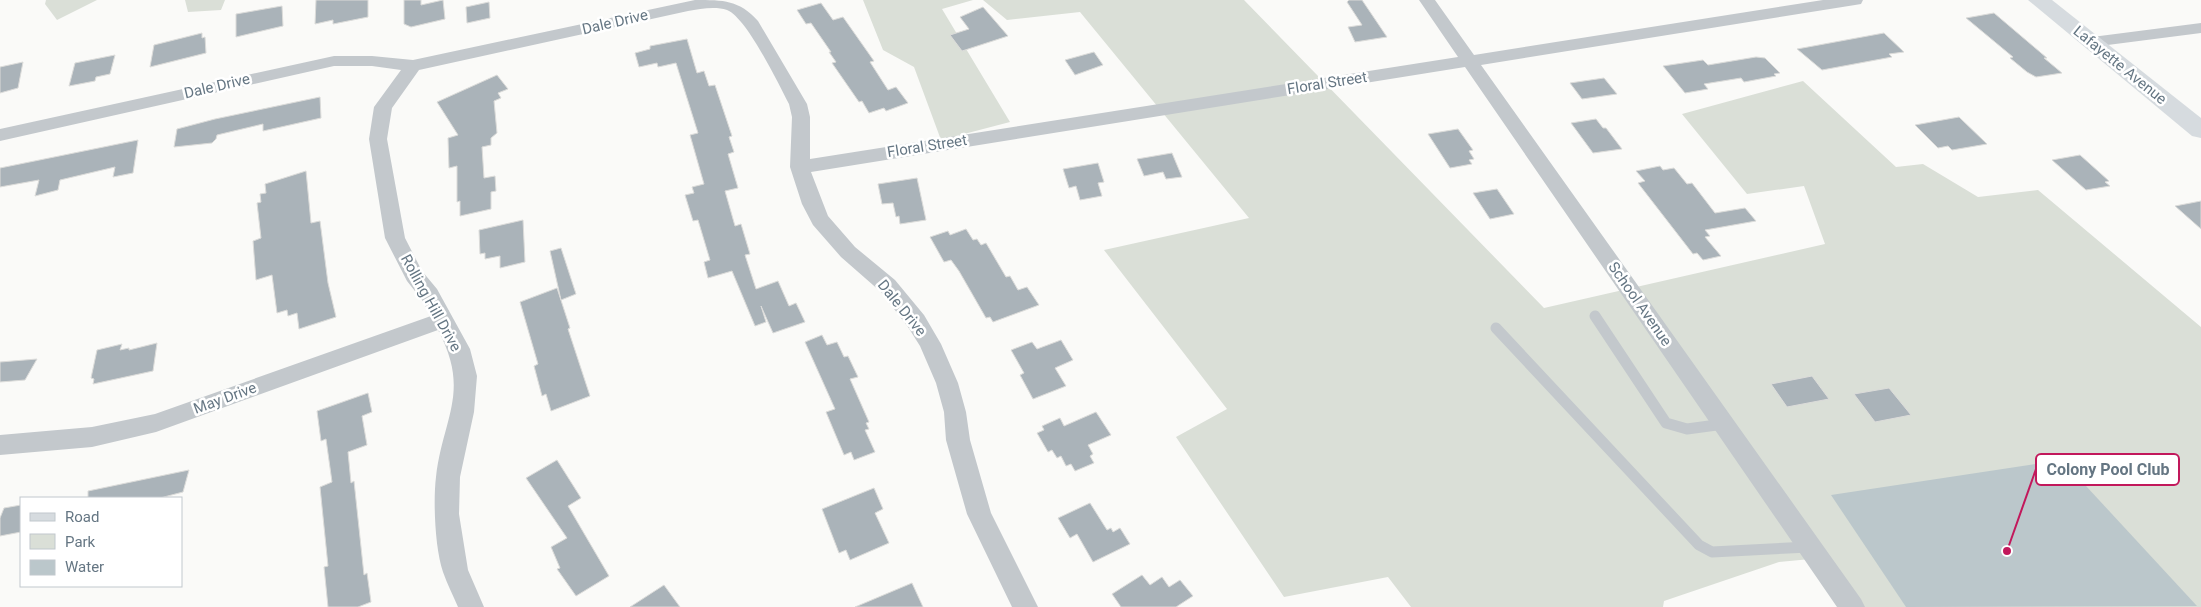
<svg xmlns="http://www.w3.org/2000/svg" width="2201" height="607" font-family="Roboto,sans-serif">
<style>
.green{fill:#dadfd7}
.water{fill:#bbc7cb}
.building{fill:#aab3b9;stroke:#dcdcda}
.lines{fill:none;stroke-linecap:round;stroke-linejoin:round}
.lane{stroke:#c3c8cc;stroke-width:11}
.street{fill:#c3c8cc;fill-rule:evenodd}
.secondary{fill:#d6dbdf;fill-rule:evenodd}
.labels{text-anchor:middle;stroke-width:5;stroke-linejoin:round;paint-order:stroke}
.street-label{font-size:15px;fill:#657683;stroke:#fff}
.leader{fill:none;stroke:#c2185b;stroke-width:2}
.callout-dot{fill:#c2185b;stroke:#fff;stroke-width:2}
.callout{fill:#fff;stroke:#c2185b;stroke-width:2}
.callout-label{font-size:16px;text-anchor:middle;font-weight:bold;fill:#657683}
</style>
<rect width="100%" height="100%" fill="#fafaf8"/>
<!-- green -->
<path class="green" d="M46 0H97L57 20 45 4Z
M185 0H225L221 10 188 12Z
M863 0H973L942 9 1010 122 941 140 914 67 883 50Z
M983 0H1244L1544 308 1825 244 1804 186 1747 194 1682 114 1803 81 1896 167 1923 164 1978 197 2038 190 2201 327V607H1859L1821 558 1779 562 1664 601 1663 607H1411L1388 577 1284 597 1176 437 1227 409 1104 250 1249 218 1080 12 1007 20Z"/>
<!-- water -->
<path class="water" d="M2062 460 2197 606 1906 607 1831 495Z"/>
<!-- building -->
<path class="building" d="M316 0H368V17L333 24V20L315 24Z
M404 0H421V5L443 0 445 19 411 27 404 24Z
M1349 0H1362L1387 37 1355 42 1348 27 1362 25 1347 2Z
M489 2 490 18 467 23 466 7Z
M821 3 833 20 843 17 874 61 870 62 888 90 896 87 908 103 886 111 884 108 869 113 862 101 859 102 832 63 836 62 829 52H831L811 23 806 24 797 10Z
M282 6 283 26 236 37V14Z
M983 7 1008 36 962 51 950 35 969 29 960 17Z
M1994 13 2047 58H2044L2062 73 2036 77 2027 72 2010 58 2013 57 1966 18Z
M202 33V38L205 37 206 53 150 67 154 45Z
M1884 33 1904 52 1889 54 1892 57 1822 70 1797 49Z
M687 39 697 73 704 71 709 86 715 85 732 136 729 137 734 152 728 154 738 188 725 191 735 226 741 224 750 254 745 255 756 289 778 281 789 306 796 303 805 322 773 333 761 306 766 322 755 326 732 271 708 278 704 262 710 260 698 220 693 221 685 195 694 193 692 187 704 184 690 135 698 133 676 63 658 67 657 63 639 67 635 53 650 49V46Z
M1094 52 1103 65 1075 75 1065 60Z
M115 55 110 74 96 77 95 81 69 86 75 63Z
M1756 57 1765 58 1780 73 1774 74 1776 76 1744 82 1741 78 1704 84 1708 89 1685 93 1663 66 1703 60 1708 65Z
M23 62 18 88 0 93V67Z
M497 75 508 89 498 93 501 98 494 101 497 133 491 138V145L482 147 484 178 495 176 496 191 491 192V209L460 216V201L457 202V166L449 168 448 138 458 135 437 102Z
M1604 78 1617 94 1582 99 1570 83Z
M320 97 321 118 263 131V124L217 135 216 139 212 143 174 147 177 129 215 119Z
M1959 117 1987 144 1952 150 1948 146 1938 148 1915 125Z
M1596 119 1603 128H1606L1622 149 1593 153 1571 123Z
M1458 129 1473 150 1469 151 1474 159 1469 160 1472 164 1450 168 1428 134Z
M138 140 133 173 113 177 115 167 60 180 58 190 35 196 39 180 0 187V168Z
M1172 153 1182 177 1166 179 1163 172 1144 176 1137 159Z
M2080 155 2109 181 2105 182 2110 186 2086 190 2052 160Z
M1098 163 1104 182 1098 183 1102 196 1080 200 1076 186 1069 188 1063 169Z
M1660 166 1663 170 1674 168 1687 184 1692 183 1715 213 1745 208 1756 221 1705 230 1710 236 1705 237 1721 256 1703 260 1697 253 1693 254 1638 183 1645 181 1636 171Z
M306 171 311 223 320 221 328 283 336 317 299 329 297 313 288 316 287 310 277 313 272 275 256 280 253 241 261 238 257 203 261 202 260 194 266 193 265 184Z
M917 178 926 220 900 224 899 216 896 217 893 203 882 204 878 184Z
M1497 189 1514 214 1490 219 1473 193Z
M2201 201V229L2175 206Z
M523 220 525 262 500 268V256L485 259V253L480 254 479 230Z
M966 229 973 240 977 239 981 245 986 243 1006 277 1010 276 1018 290 1027 287 1039 305 993 322 990 317 986 318 959 271 951 260 944 262 930 237 948 231 950 235Z
M561 248 576 294 561 300 550 251Z
M557 288 570 328 568 329 590 396 551 411 546 394 542 396 534 366 538 364 520 302Z
M822 335 827 345 837 342 844 357 848 356 858 377 850 379 869 422 866 423 869 429 865 430 875 452 854 460 851 452 844 455 826 412 835 409 805 342Z
M1061 340 1073 360 1055 368 1066 386 1033 399 1020 375 1024 373 1011 350 1032 342 1037 349Z
M157 343 153 371 93 384 94 379 91 378 97 350 122 344 120 350 129 348V350Z
M37 359 25 380 0 382V362Z
M1812 376 1829 399 1787 407 1771 384Z
M1889 388 1911 415 1875 422 1854 394Z
M368 393 372 412 362 416 367 445 348 452 351 483 354 481 364 575 367 573 371 602 358 607H328L324 567 328 566 320 487 332 482 326 439 321 441 317 411Z
M1096 412 1111 435 1088 445 1093 454 1090 456 1094 463 1075 471 1071 464 1066 466 1061 456 1057 458 1052 450 1048 452 1037 433 1044 430 1042 426 1060 418 1064 426Z
M557 460 581 498 568 506 609 576 576 596 557 569 560 568 551 547 567 538 526 478Z
M189 470 183 492 160 498H88V491Z
M874 488 883 509 875 513 889 543 850 560 846 550 839 553 822 509Z
M1090 503 1107 530 1111 528 1113 532 1120 528 1130 544 1093 562 1077 534 1070 538 1058 518Z
M21 505V532L0 536V518L4 508Z
M1142 575 1150 585 1162 577 1169 587 1180 580 1193 596 1176 607H1121L1112 594Z
M912 583 923 607H855Z
M664 585 680 607H630Z"/>
<g class="lines">
<!-- lane -->
<path class="lane" d="M1595 316 1666 423 1687 429 1724 424
M1496 328 1699 545 1712 552 1809 547"/>
<!-- street -->
<path class="street" d="M695 0C724 0 739 0 758 21L807 104 810 117V159L1458 57 1419 0H1435L1474 55 1823 0H1863L1861 4 1855 5 1481 65 1861 599 1865 607H1837L1465 67 811 172 828 216 855 247 895 280 924 315 941 344 958 383 966 412 970 440 991 513 1038 607H1012L967 514 946 440 944 412 936 383 920 346 908 327 881 292 841 257 813 225 802 204 790 167 792 117 789 104C778 83 747 18 727 10 715 6 700 9 688 11L419 70 392 108 387 139 405 238 422 271 437 289 470 349 477 376 474 412 460 477 459 514 468 570 484 607H458C453 595 447 584 443 572 435 549 433 501 436 477 443 417 471 392 438 330L156 432 92 447 0 455V435L92 427 155 414 431 316 422 300 407 281 385 238 369 139 374 107 401 70 372 66H334L0 141V129L334 56H372L413 60Z
M2201 23V33L2092 47 2086 46 2083 42 2086 38 2092 37Z"/>
<!-- secondary -->
<path class="secondary" d="M2028 0H2052L2201 118V138L2192 136Z"/>
</g>
<g class="labels">
<!-- street labels -->
<g class="street-label">
<text transform="translate(615 22) rotate(-13)" y="5">Dale Drive</text>
<text transform="translate(2120 65) rotate(39)" y="5">Lafayette Avenue</text>
<text transform="translate(1327 83) rotate(-9)" y="5">Floral Street</text>
<text transform="translate(217 86) rotate(-13)" y="5">Dale Drive</text>
<text transform="translate(927 146) rotate(-9)" y="5">Floral Street</text>
<text transform="translate(431 303) rotate(61)" y="5">Rolling Hill Drive</text>
<text transform="translate(1640 304) rotate(55)" y="5">School Avenue</text>
<text transform="translate(902 308) rotate(51)" y="5">Dale Drive</text>
<text transform="translate(225 398) rotate(-20)" y="5">May Drive</text>
</g>
</g>
<!-- callouts -->
<path class="leader" d="M2007 551L2036 469"/>
<circle class="callout-dot" cx="2007" cy="551" r="5"/>
<rect class="callout" x="2036" y="454" width="143" height="31" rx="5"/>
<g class="callout-label">
<text x="2108" y="475">Colony Pool Club</text>
</g>
<!-- legend -->
<rect x="20" y="497" width="162" height="90" fill="#ffffff" stroke="#c1c8cd"/>
<rect x="30" y="513" width="25" height="8" fill="#d6dbdf" stroke="#c1c8cd"/>
<text x="65" y="522" font-size="15" fill="#657683">Road</text>
<rect x="30" y="534" width="25" height="15" fill="#dadfd7" stroke="#c1c8cd"/>
<text x="65" y="547" font-size="15" fill="#657683">Park</text>
<rect x="30" y="560" width="25" height="15" fill="#bbc7cb" stroke="#c1c8cd"/>
<text x="65" y="572" font-size="15" fill="#657683">Water</text>
</svg>
